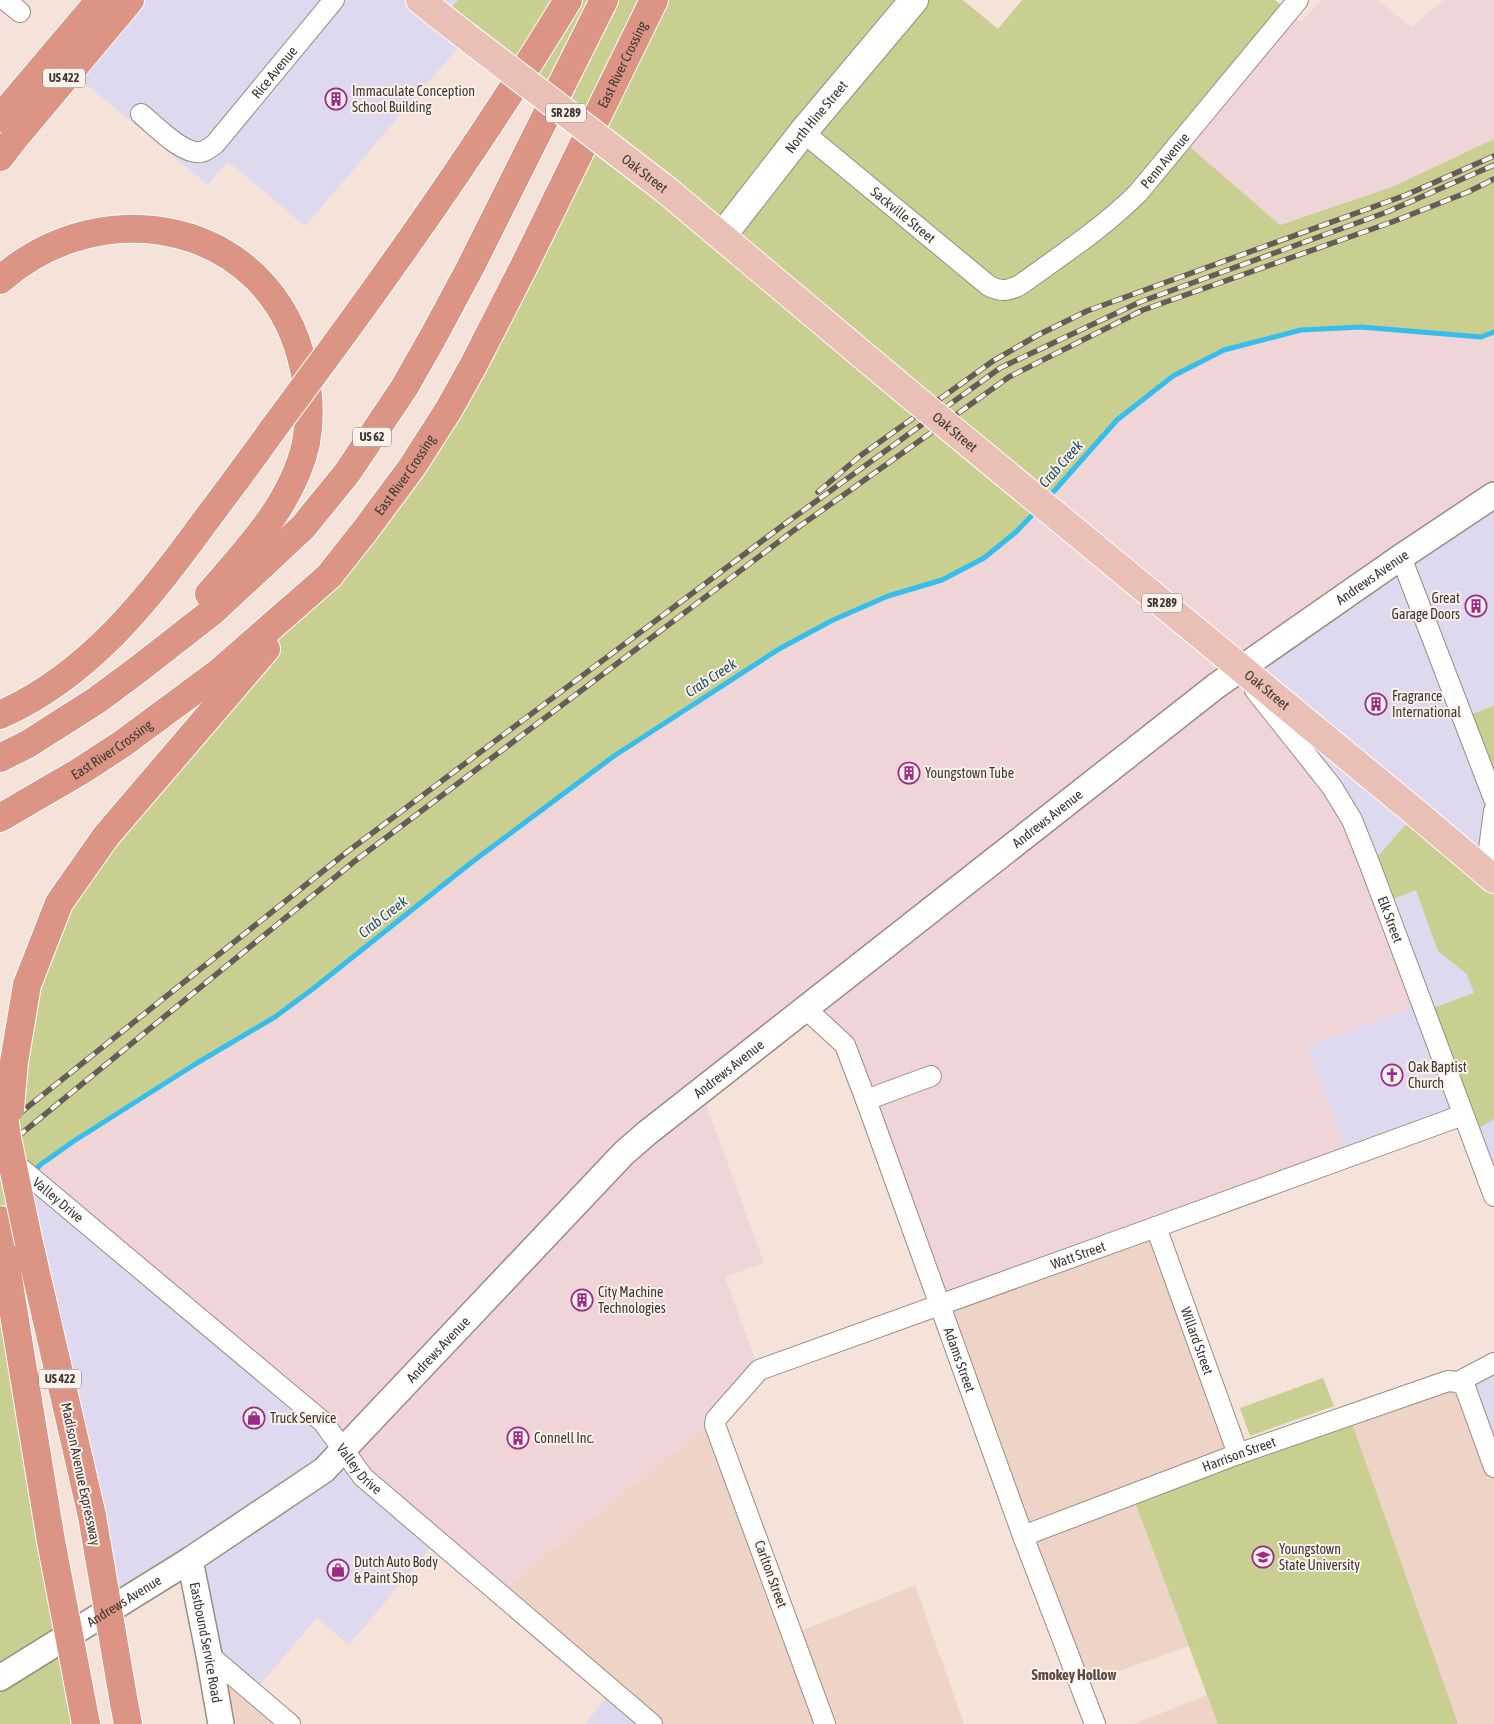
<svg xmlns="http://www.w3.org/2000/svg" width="1494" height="1724" font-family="'Asap Condensed',sans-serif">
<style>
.commercial{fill:#ded9ee}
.industrial{fill:#efd5d8}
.built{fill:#eed4c6}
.green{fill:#c9ce91}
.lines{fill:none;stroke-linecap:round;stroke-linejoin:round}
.stream{stroke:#37bdea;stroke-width:5}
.minor-casing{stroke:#9c8b81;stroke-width:22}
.tertiary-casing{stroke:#9c8b81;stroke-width:28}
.secondary-casing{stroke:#9c8b81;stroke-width:30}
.primary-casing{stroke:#fff;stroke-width:30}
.motorway-casing{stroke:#fff;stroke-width:30}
.minor{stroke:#fff;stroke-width:20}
.tertiary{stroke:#fff;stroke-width:25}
.secondary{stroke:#fff;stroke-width:28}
.primary{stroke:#eabfb5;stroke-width:28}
.motorway{stroke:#dc9484;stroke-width:28}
.rail-casing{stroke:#665c57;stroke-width:5.5}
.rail{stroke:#fcf1eb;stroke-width:4;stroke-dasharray:11;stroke-linecap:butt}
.primary-bridge-casing{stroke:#fff;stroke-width:30;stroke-linecap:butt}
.motorway-bridge-casing{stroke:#fff;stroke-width:30;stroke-linecap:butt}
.primary-bridge{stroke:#eabfb5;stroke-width:28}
.motorway-bridge{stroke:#dc9484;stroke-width:28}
.labels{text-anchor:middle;stroke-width:4;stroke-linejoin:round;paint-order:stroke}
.shield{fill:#fcf1eb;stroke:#776f6a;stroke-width:1}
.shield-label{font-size:12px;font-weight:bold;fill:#3e3733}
.street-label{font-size:14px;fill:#3e3733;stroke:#fcf1eb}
.poi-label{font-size:14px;fill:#3e3733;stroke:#fcf1eb;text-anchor:start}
.water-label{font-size:15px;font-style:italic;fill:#1d5265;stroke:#fcf1eb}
.neighbourhood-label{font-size:15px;font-weight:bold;fill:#5a4b42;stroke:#fcf1eb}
</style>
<rect width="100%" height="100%" fill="#f5e2d8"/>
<!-- commercial -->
<path class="commercial" d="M100 0H458L443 18 467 37 305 226 228 161 208 185 52 56Z
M1494 495V1196L1463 1115 1349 1157 1307 1047 1421 1003 1235 672Z
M33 1179 323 1422 437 1540 349 1645 317 1618 253 1693 209 1655 190 1560 108 1612 18 1188Z
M1494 1363V1467L1465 1387Z
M613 1690 652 1724H585Z"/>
<!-- industrial -->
<path class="industrial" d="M1321 0H1378L1411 27 1444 0H1494V139L1392 187 1280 225 1181 140 1289 11 1301 22Z
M1361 327 1481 337 1494 332V495L1243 667 1332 787 1422 1003 1307 1047 1349 1157 939 1305 845 1045 805 1009 701 1090 764 1263 725 1277 759 1370 716 1419 499 1593 343 1449 33 1179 40 1165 74 1141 197 1063 275 1017 314 988 472 862 614 756 779 649 1043 504 1117 420 1173 376 1224 350 1301 330Z"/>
<!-- built -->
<path class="built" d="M1156 1227 1238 1454 1451 1380 1494 1467V1724H1134L1207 1695 1189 1646 1080 1685 939 1305Z
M716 1419 794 1634 915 1585 964 1724H652L499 1593Z
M209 1655 290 1724H221Z"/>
<!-- green -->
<path class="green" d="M458 0H963L998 29 1022 0H1275L1289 11 1182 140 1280 225 1392 187 1494 139V332L1481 337 1361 327 1301 330 1224 350 1173 376 1117 420 1043 504 1016 532 984 558 942 580 888 596 833 620 779 649 614 756 472 862 314 988 275 1017 74 1141 40 1165 30 1175 33 1179 6 1204 0 1213V1156L7 1138 59 903 366 529 591 130 443 18Z
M1494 706V773L1472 714Z
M1416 813 1494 879V1119L1470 1133 1425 1011 1474 993 1467 974 1438 951 1416 890 1384 902 1370 865Z
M0 1309 86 1724H0Z
M1323 1378 1334 1406 1250 1436 1240 1408Z
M1349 1415 1458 1724H1218L1132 1494Z"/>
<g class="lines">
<!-- stream -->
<path class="stream" d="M1048 498 1117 420 1173 376 1224 350 1301 330 1361 327 1481 337 1494 332
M34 1172 40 1165 74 1141 197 1063 275 1017 314 988 472 862 614 756 779 649 833 620 888 596 942 580 984 558 1016 532 1037 510"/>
<!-- minor casing -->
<g class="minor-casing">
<g id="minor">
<path d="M5 0 20 12"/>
<path id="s1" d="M141 114C155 125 182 155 201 152 206 151 211 147 215 144L334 0"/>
<path id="s2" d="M803 132 989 286C1001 292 1008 291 1020 285 1060 256 1103 228 1138 193L1298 0"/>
<path d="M1401 557 1494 799"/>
<path id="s3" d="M1255 690 1332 787 1352 820 1370 865 1494 1196"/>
<path d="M1486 871 1494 811"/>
<path id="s4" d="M806 1009 845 1045 866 1100 1023 1536 1095 1724"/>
<path d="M866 1100 931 1076"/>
<path id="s5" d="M7 1160 19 1167 323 1422 363 1477 652 1724"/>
<path id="s6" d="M1156 1227 1238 1454"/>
<path d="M1458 1382 1465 1387 1494 1467"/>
<path d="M1458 1382 1494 1363"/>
<path id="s7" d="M1023 1536 1238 1454 1448 1381 1458 1382"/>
<path d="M209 1655 290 1724"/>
<path id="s8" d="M825 1724 715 1425 716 1419 759 1370 1156 1227 1463 1115"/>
</g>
</g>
<!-- tertiary casing -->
<g class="tertiary-casing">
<g id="tertiary">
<path id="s9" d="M190 1560 209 1655 221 1724"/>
<path id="s10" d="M0 1678 190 1560 324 1470 624 1153 647 1133 1216 686 1401 557 1494 495"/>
</g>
</g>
<!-- secondary casing -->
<g class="secondary-casing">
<g id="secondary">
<path id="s11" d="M722 236 803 132 914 0"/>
</g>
</g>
<!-- primary casing -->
<g class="primary-casing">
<path id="primary" d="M420 0 467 37
M665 189 908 393
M1416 813 1494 879"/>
</g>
<!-- motorway casing -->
<g class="motorway-casing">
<g id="motorway">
<path d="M0 118 100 0"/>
<path d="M0 157 13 140 130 0"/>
<path d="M0 280C104 188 271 222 303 365 309 391 311 416 306 443 293 503 247 550 209 594"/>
<path d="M335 345C417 233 496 119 568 0"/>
<path d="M0 715C88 676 148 600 203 524 227 492 250 461 273 429"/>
<path d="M0 758 28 744 97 700 140 668 213 611 303 527 347 473 404 388 433 337 470 268 604 0"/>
<path id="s12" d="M0 818 79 772 122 744 218 673 329 576 366 529 412 467 449 409 474 364 525 264 654 0"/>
<path d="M27 985 59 903 106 836 266 649"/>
<path d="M0 1220 8 1278 51 1541"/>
<path d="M29 1243 92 1516"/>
<path d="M124 1703 128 1724"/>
</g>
</g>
<!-- minor -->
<use href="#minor" class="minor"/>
<!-- tertiary -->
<use href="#tertiary" class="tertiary"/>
<!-- secondary -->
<use href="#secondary" class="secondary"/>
<!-- primary -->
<use href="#primary" class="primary"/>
<!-- motorway -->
<use href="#motorway" class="motorway"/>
<!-- rail casing -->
<g class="rail-casing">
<path id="rail" d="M818 492 860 456 993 361 1038 335 1087 311 1406 195 1494 156
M0 1129 347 852 786 523 1000 368 1140 302 1387 212 1494 165
M0 1151 355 861 793 531 1009 377 1143 310 1392 222 1468 192 1494 179"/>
</g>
<!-- rail -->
<use href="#rail" class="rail"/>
<!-- primary-bridge casing -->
<g class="primary-bridge-casing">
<g id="primary-bridge">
<path id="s13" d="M467 37 665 189"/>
<path id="s14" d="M908 393 1416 813"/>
</g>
</g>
<!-- motorway-bridge casing -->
<g class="motorway-bridge-casing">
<path id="motorway-bridge" d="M273 429 335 345
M0 1085 7 1138 29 1243
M10 1109 14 1062 27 985
M92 1516 124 1703
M51 1541 86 1724"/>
</g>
<!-- primary-bridge -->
<use href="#primary-bridge" class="primary-bridge"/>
<!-- motorway-bridge -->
<use href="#motorway-bridge" class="motorway-bridge"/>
</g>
<!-- icons -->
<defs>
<g id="building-ring" transform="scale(1.125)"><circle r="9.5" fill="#fcf1eb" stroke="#9d2a87" stroke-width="1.5"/><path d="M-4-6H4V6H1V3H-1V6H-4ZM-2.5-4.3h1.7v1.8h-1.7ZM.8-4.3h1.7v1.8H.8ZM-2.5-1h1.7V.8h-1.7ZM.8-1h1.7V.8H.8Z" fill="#9d2a87"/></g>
<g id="church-ring" transform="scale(1.125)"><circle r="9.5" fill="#fcf1eb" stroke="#9d2a87" stroke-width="1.5"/><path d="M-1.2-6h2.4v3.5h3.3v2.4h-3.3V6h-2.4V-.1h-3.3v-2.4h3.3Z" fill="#9d2a87"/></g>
<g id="shop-ring" transform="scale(1.125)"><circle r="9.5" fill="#fcf1eb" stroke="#9d2a87" stroke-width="1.5"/><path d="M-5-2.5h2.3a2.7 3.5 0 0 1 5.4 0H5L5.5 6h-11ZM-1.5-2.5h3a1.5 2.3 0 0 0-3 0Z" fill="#9d2a87"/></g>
<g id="university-ring" transform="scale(1.125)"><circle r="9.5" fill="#fcf1eb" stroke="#9d2a87" stroke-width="1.5"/><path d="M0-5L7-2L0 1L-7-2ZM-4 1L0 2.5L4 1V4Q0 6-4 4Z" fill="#9d2a87"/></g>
</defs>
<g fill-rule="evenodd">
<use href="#building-ring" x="336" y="99"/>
<use href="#building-ring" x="1476" y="606"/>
<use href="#building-ring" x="1376" y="704"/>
<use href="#building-ring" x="909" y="773"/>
<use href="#church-ring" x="1392" y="1075"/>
<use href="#building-ring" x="582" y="1300"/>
<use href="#shop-ring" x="254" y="1418"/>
<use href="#building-ring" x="518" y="1438"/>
<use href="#university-ring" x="1263" y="1557"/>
<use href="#shop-ring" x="338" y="1570"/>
</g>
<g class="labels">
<!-- shield labels -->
<g class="shield">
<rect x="43" y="68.5" width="42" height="19" rx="4"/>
<rect x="546" y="103.5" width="40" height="19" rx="4"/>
<rect x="353" y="427.5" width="38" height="19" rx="4"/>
<rect x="1142" y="593.5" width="40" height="19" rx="4"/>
<rect x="39" y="1369.5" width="42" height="19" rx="4"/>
</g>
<g class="shield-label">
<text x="64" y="82">US 422</text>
<text x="566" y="117">SR 289</text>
<text x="372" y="441">US 62</text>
<text x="1162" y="607">SR 289</text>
<text x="60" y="1383">US 422</text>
</g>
<!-- street labels -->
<g class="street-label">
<text dy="5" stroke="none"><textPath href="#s12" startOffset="1001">East River Crossing</textPath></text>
<text dy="5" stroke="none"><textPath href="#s1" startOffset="182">Rice Avenue</textPath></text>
<text dy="5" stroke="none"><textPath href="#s11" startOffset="152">North Hine Street</textPath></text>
<text dy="5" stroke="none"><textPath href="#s2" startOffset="466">Penn Avenue</textPath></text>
<text dy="5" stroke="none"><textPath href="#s13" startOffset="224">Oak Street</textPath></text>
<text dy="5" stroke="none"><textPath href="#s2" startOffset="130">Sackville Street</textPath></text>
<text dy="5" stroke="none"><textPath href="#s14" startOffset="61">Oak Street</textPath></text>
<text dy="5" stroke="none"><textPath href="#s12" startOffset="536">East River Crossing</textPath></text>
<text dy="5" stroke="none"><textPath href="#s10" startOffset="1766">Andrews Avenue</textPath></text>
<text dy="5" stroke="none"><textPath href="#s14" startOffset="466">Oak Street</textPath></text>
<text dy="5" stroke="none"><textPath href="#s12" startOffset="131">East River Crossing</textPath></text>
<text dy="5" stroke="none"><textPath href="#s10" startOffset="1361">Andrews Avenue</textPath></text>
<text dy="5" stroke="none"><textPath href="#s3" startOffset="269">Elk Street</textPath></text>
<text dy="5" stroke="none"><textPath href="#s10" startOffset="956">Andrews Avenue</textPath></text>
<text dy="5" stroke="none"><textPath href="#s5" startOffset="65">Valley Drive</textPath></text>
<text dy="5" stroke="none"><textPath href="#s8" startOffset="729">Watt Street</textPath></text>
<text dy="5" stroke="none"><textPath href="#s6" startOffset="121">Willard Street</textPath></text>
<text dy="5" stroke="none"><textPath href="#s10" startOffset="551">Andrews Avenue</textPath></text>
<text dy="5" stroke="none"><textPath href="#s4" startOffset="388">Adams Street</textPath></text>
<text dy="5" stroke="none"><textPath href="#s7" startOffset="231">Harrison Street</textPath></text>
<text dy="5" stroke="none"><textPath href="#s5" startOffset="470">Valley Drive</textPath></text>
<text transform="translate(81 1474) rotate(78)" y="5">Madison Avenue Expressway</text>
<text transform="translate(771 1574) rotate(70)" y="5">Carlton Street</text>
<text dy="5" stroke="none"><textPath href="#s10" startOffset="146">Andrews Avenue</textPath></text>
<text dy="5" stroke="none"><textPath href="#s9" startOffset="84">Eastbound Service Road</textPath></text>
</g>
<!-- poi labels -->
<g class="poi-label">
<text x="352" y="96">Immaculate Conception<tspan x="352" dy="16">School Building</tspan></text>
<text x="1460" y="603" text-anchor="end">Great<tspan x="1460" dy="16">Garage Doors</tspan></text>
<text x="1392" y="701">Fragrance<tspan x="1392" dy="16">International</tspan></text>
<text x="925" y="778">Youngstown Tube</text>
<text x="1408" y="1072">Oak Baptist<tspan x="1408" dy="16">Church</tspan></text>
<text x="598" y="1297">City Machine<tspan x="598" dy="16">Technologies</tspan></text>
<text x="270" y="1423">Truck Service</text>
<text x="534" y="1443">Connell Inc.</text>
<text x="1279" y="1554">Youngstown<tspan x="1279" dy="16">State University</tspan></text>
<text x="354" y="1567">Dutch Auto Body<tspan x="354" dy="16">&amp; Paint Shop</tspan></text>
</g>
<!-- water labels -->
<g class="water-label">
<text transform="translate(1061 464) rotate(-48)" y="5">Crab Creek</text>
<text transform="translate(711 678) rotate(-33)" y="5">Crab Creek</text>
<text transform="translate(383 917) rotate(-38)" y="5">Crab Creek</text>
</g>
<!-- neighbourhood labels -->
<g class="neighbourhood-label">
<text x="1074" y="1680">Smokey Hollow</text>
</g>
</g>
</svg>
